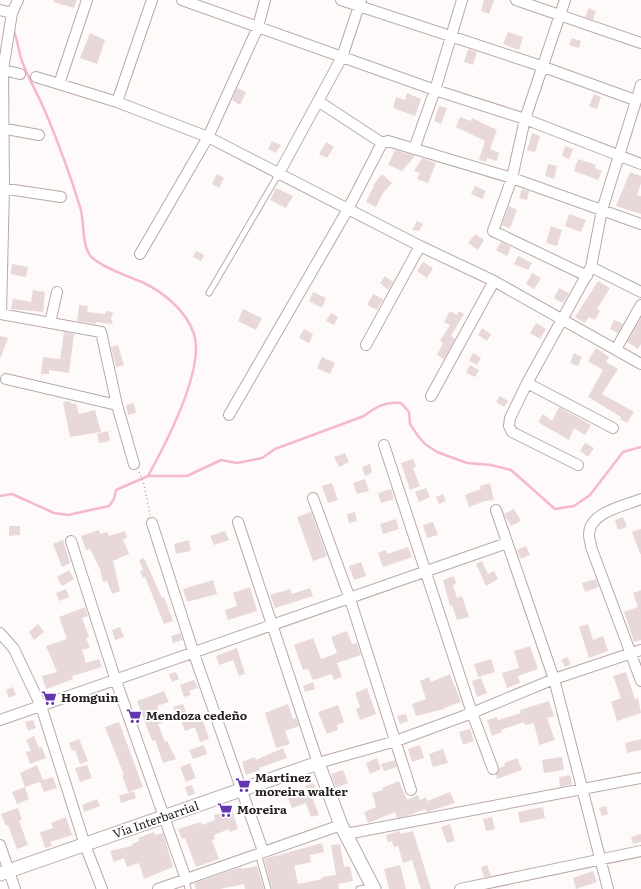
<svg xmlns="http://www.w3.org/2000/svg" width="641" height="889" font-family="Literata,serif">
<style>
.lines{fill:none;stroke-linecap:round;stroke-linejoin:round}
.stream{stroke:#f6b8d0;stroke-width:2.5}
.building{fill:#e9d8d9}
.lane-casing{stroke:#b9a9a6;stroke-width:7}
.street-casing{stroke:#b9a9a6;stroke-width:12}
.secondary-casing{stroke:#b9a9a6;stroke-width:15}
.path{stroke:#ada9a7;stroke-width:1.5;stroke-dasharray:1 3;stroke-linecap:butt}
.lane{stroke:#fff;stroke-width:5}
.street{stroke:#fff;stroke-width:10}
.secondary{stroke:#fff;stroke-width:13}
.labels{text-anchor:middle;stroke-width:4;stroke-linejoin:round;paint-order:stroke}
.poi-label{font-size:12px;font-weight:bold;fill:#282220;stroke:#fff;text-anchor:start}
.street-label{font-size:12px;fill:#282220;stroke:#fff}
</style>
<rect width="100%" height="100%" fill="#fdfaf9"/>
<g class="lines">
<!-- stream -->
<path class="stream" d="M13 29C18 40 18 50 22 61 28 78 38 94 45 111 58 142 70 174 80 207 85 222 81 240 89 254 95 265 130 277 142 282 163 292 186 310 194 334 205 369 165 445 148 476
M0 496 12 494 54 513 68 515 109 506 114 499 116 490 148 476H187L221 460 237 463 262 458 275 449 364 416C376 407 385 401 401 403L409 412 410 424 418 436 425 444 437 452 467 463 491 465 511 470 555 509 574 506 590 495 623 452 641 447"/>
</g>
<!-- building -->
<path class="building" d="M54 0H77L74 8 54 2Z
M484 0H494L489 14 481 11Z
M589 8 596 11 593 20 585 17Z
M508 32 523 37 519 50 503 44Z
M90 33 105 40 97 64 80 58Z
M572 38 581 41 579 48 569 45Z
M468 49 477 52 473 65 464 62Z
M237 88 246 92 240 105 232 100Z
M407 93 421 99 415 116 393 108 396 97 405 100Z
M594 94 601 97 597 109 589 106Z
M439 106 447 108 441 124 434 121Z
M460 117 471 121 472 118 497 130 490 149 499 153 497 161 487 158 486 162 479 160 485 141 456 127Z
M532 133 540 136 535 152 527 150Z
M272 141 281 145 276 153 268 149Z
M326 142 334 147 327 158 319 154Z
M565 146 573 149 569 159 562 156Z
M395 150 415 156 402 171 388 165Z
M422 158 436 163 428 183 417 179 420 173 414 171Z
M578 159 596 165 595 168 602 171 598 180 574 171Z
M548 164 557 166 554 179 545 176Z
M630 172 641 176V183L637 195 641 196V214L616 206Z
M217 174 224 178 219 188 212 184Z
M382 174 392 183 383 193 376 207 366 202 374 186 373 185Z
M475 186 486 191 482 199 471 194Z
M276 188 293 196 286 208 270 200Z
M522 189 529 191 527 200 519 198Z
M509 206 517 210 510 228 502 225Z
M569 214 586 220 581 232 565 226Z
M417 221 423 224 419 231 412 230Z
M551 226 562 230 557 246 546 243Z
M475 234 484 240 478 250 468 243Z
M501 242 511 247 507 256 496 250Z
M196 251 204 255 201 261 193 257Z
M518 256 532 263 528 270 514 264Z
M423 262 433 268 427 278 417 271Z
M12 264 28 267 26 277 11 274Z
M532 273 541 278 534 289 526 284Z
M385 276 393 282 388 290 380 283Z
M598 281 610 288 597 309 600 311 595 320 589 317 585 323 575 317Z
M559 288 569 293 563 303 554 298Z
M33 290 45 292 43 312 11 309 13 299 31 302Z
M313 292 326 298 322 308 309 301Z
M373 294 383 299 377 310 367 305Z
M79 305 88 306 87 312 105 314 106 311 113 312 111 318 113 324 96 322V324L77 321Z
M243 309 262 318 256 330 238 321Z
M450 311 457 315 459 311 464 314 451 336 455 339 444 359 437 355 443 343 440 341 450 325 444 322Z
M331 313 338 317 334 325 326 321Z
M641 318V344L638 349 627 342Z
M614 320 623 324 618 333 610 329Z
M536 323 546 329 540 339 530 333Z
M482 328 491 334 487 341 478 335Z
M304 329 313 334 309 343 299 338Z
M64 332 74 334 69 373 49 370V374H41L43 357 60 359Z
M0 336 8 338 1 357H0Z
M118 345 124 365 116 367 111 347Z
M596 348 609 357 606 362 618 369 602 394 634 412 627 423 620 419 621 417 588 397 603 370 588 361Z
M473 353 481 358 477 365 469 361Z
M574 353 582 357 578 366 570 363Z
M322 357 335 363 330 374 317 368Z
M470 365 479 370 475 377 466 373Z
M500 396 508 401 504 407 496 402Z
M69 401 72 404 76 403 79 414 95 410 101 432 70 437 63 402Z
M134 403 136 413 128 415 126 405Z
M559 407 591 425 585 435 574 428 569 440 538 422 543 414 552 421Z
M108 431 110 441 99 443 97 434Z
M585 443 594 448 588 457 580 451Z
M345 453 349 462 339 467 334 457Z
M413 459 416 467 413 468 420 486 410 490 401 463Z
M370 464 372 473 365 476 362 467Z
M365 479 369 491 357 494 353 483Z
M332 483 338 500 328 503 322 486Z
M490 483 494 500 485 501 469 507 465 495 481 489 480 486Z
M426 488 430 497 419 502 415 492Z
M391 489 394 499 381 503 378 493Z
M443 494 446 501 439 504 436 497Z
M514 509 521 521 511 526 504 514Z
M311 512 327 556 313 561 297 517Z
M355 512 357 521 349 523 347 514Z
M623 517 627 527 618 530 615 520Z
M396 519 399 529 383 534 380 524Z
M433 522 438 535 427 538 423 525Z
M9 526H20V535L9 536Z
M641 529V554H640L632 532Z
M99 530 100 534 107 532 109 536 125 531 127 538 123 539 129 554 113 561 120 591 112 594 107 581 103 582 100 569 90 549 86 550 81 536Z
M225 531 229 540 214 545 210 536Z
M63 540 70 563 62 567 53 544Z
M189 540 191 551 176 554 174 544Z
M526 546 530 555 521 559 517 550Z
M408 547 412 557 383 567 378 553 386 550 387 554Z
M144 558 162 598 164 597 173 621 164 624 145 577 143 578 140 571 143 570 139 560Z
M482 561 488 574 494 571 498 579 486 586 476 564Z
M361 562 366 576 354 580 349 566Z
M69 570 74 579 62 586 57 577Z
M454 576 456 584 453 585 457 598 462 596 469 617 457 620 452 605 450 606 443 580Z
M596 579 599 587 585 592 582 583Z
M213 580 217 594 187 602 183 589Z
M250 587 257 611 228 620 225 610 237 606 233 593Z
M310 588 313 596 275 608 270 595 290 589 292 594Z
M66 589 69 597 59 601 56 593Z
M641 590V640L634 642 624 612 638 607 633 593Z
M85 607 88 616 82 618 89 637 86 638 90 648 82 650 86 663 99 659 102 667 72 676 73 679 46 689 42 676 57 672 46 646 67 639 59 617Z
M38 624 44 632 34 640 29 632Z
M588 624 593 640 603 636 608 651 589 658 579 627Z
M120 627 124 637 115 640 112 630Z
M347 631 352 644 357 643 361 655 337 663 342 677 334 680 332 674 313 680 308 669 303 670 294 645 313 638 321 659 337 653 331 637Z
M180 633 183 640 173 643 171 636Z
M530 646 538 669 518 676 520 683 507 688 502 673 519 668 514 651Z
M237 648 245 674 239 676 233 660 219 665 216 656Z
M567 657 571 664 565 667 561 660Z
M491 659 495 672 478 677 474 664Z
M176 672 179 679 172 682 169 674Z
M626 672 635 699 638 698 641 713 617 721 611 702 621 698 613 676Z
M450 674 461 702 444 708V709L416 716 412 704 426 699 420 681 429 677 431 682Z
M481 678 487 693 477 697 472 681Z
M194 680 198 688 189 691 191 695 184 697 180 685Z
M313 682 315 689 305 692 303 686Z
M13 687 16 695 9 698 6 690Z
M367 688 376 714 360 720 356 709 360 707 355 693Z
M164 691 169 702 157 706 162 723 158 724 165 742 167 741 176 759 163 763 155 740 152 741 137 701Z
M549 701 554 716 547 718 555 740 539 745 534 723 525 725 524 722 501 730 502 732 492 736 487 720 497 717 498 720 521 713 520 710Z
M183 704 188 717 200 712 209 739 200 742 195 727 185 731 179 715 176 716 173 707Z
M288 704 293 719 296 718 299 726 285 731 290 744 276 748 265 713Z
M338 705 344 722 337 725 338 730 327 734 318 712Z
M406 714 408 721 400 724 397 716Z
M33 720 36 728 28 731 25 722Z
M119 722 143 787 128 792 122 775H124L105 727Z
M470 729 474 741 463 745 459 732Z
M34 736 39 748 42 747 46 758 30 764 26 752 31 751 26 740Z
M79 739 88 761 80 764 75 750 72 751 69 743Z
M641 739V750L627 753 625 743Z
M204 745 207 754 193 759 189 750Z
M420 745 424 758 412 762 408 749Z
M283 748 287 758 259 768 260 770 246 775 242 762 255 757 256 760Z
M443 749 448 763 433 767 429 754Z
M562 757 564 770 544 773 542 760Z
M377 758 381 769 370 774 366 763Z
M517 758 522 770 497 779 496 774 499 768 505 766 504 763Z
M395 760 397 767 384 771 381 764Z
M190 763 196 778 186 782 180 767Z
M37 765 43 780 53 777 57 788 44 792 40 782 25 787 20 773Z
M87 765 92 778 80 782 75 768Z
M343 770 348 783 336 788 331 774Z
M570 775 572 784 560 787 559 777Z
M399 781 407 800 418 795 420 800 426 797 427 801 450 792 455 803 430 811 427 812 425 809 410 815 397 818 395 812 368 823 364 812 376 807 372 793 383 790 382 788Z
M314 783 318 794 312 797 319 815 311 817 306 803 292 808 287 796 306 789 305 786Z
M192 785 195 794 188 796 185 787Z
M25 787 29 799 17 804 12 792Z
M134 791 136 798 121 803 119 796Z
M97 799 100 806 84 812 82 805Z
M606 806 608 814 602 816 599 808Z
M543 807 545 818 520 823 518 812Z
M18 808 22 820 19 821 28 845 17 849 8 825 6 826 1 814Z
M232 810 238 829 230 832 229 829 214 835 215 839 212 840 219 859 196 867 185 838 182 839 178 829 201 822 202 825 215 820 214 815Z
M66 817 72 835 50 842 52 846 45 848 40 832 53 828 51 823Z
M492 817 495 829 486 831 483 819Z
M450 824 455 841 447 843 441 827Z
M399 831 401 834 413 831 431 889H421L412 860 403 863 398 846 394 847 392 841 388 842 386 835Z
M154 832 155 835 163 833 173 867 144 879 139 863 127 867 124 858 114 862 110 851 132 846V844L139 841 138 838Z
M641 834V842L633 844 631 837Z
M322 843 324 852 310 855 311 862 294 866 298 884 322 879V877L336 875 331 845 340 844 344 867 350 866 353 881 338 884 339 889H272L264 859Z
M400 865 406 889H389L384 869Z
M487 865 491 876 484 877 481 867Z
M257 866 264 889H245L244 884 220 889H196L194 883 241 867V869Z
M593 871 597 882 576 889 573 878Z"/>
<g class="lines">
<!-- lane casing -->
<g class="lane-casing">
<path id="lane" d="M209 293 278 175
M258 853 268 889
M186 879 188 889
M359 889 372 887"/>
</g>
<!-- street casing -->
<g class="street-casing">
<path id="street" d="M87 0 59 84 117 102 208 137 420 246 494 281 641 364
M182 0 435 90 525 119 641 164
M341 0 541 66 635 100
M516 0 641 43
M565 0 525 119 512 178 493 231 587 276
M0 10 12 13
M0 69 20 74
M36 77 59 84
M318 101 382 143
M117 102 152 0
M0 128 39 135
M414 149 435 90 462 0
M278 175 342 57 361 0
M0 188 61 197
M140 254 208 137 258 27 265 0
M591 267 641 292
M0 314 101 332 117 405 134 464
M1 314 4 188 3 70 12 13 18 0
M50 323 57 292
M366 345 420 246
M616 349 641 305
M6 379 117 405
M527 383 510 418 509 426 512 432 578 465
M431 396 494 281
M229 415 348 209 382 143 388 141 512 178 641 224
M613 428 527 383 591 267 602 210 641 85
M384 445 472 713 493 769
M313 498 350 599 411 790
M641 499C624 506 589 512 589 535 589 539 591 543 591 547L641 681
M496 510 554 679 608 889
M238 522 318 763 396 741 472 713 554 679 641 650
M152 523 194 654 263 851
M71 541 116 681 186 879
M0 633 14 649 41 706 85 845 102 889
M0 720 507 543
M346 834 641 778
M0 845 15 889
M158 889 341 825
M460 889 641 851"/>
</g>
<!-- secondary casing -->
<g class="secondary-casing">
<path id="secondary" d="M0 874 318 763 341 825 374 889"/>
</g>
<!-- path -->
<path class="path" d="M139 472 144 484 150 515"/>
<!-- lane -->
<use href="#lane" class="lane"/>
<!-- street -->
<use href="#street" class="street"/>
<!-- secondary -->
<use href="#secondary" class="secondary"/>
</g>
<!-- icons -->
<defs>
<g id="supermarket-bare" transform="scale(1.2)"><path d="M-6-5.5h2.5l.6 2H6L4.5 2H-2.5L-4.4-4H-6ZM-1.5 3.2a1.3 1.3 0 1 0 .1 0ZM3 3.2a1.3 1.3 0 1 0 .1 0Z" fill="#6237af" stroke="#fff" stroke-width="2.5" paint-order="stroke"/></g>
</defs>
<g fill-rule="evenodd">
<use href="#supermarket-bare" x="49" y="698"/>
<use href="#supermarket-bare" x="134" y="716"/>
<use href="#supermarket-bare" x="243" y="785"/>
<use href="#supermarket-bare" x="225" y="810"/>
</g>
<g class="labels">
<!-- poi labels -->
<g class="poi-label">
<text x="61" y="702">Homguin</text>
<text x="146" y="720">Mendoza cedeño</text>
<text x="255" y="782">Martinez<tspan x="255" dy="14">moreira walter</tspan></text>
<text x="237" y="814">Moreira</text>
</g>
<!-- street labels -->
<g class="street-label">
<text transform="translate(156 820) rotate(-19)" y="4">Vía Interbarrial</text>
</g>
</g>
</svg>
